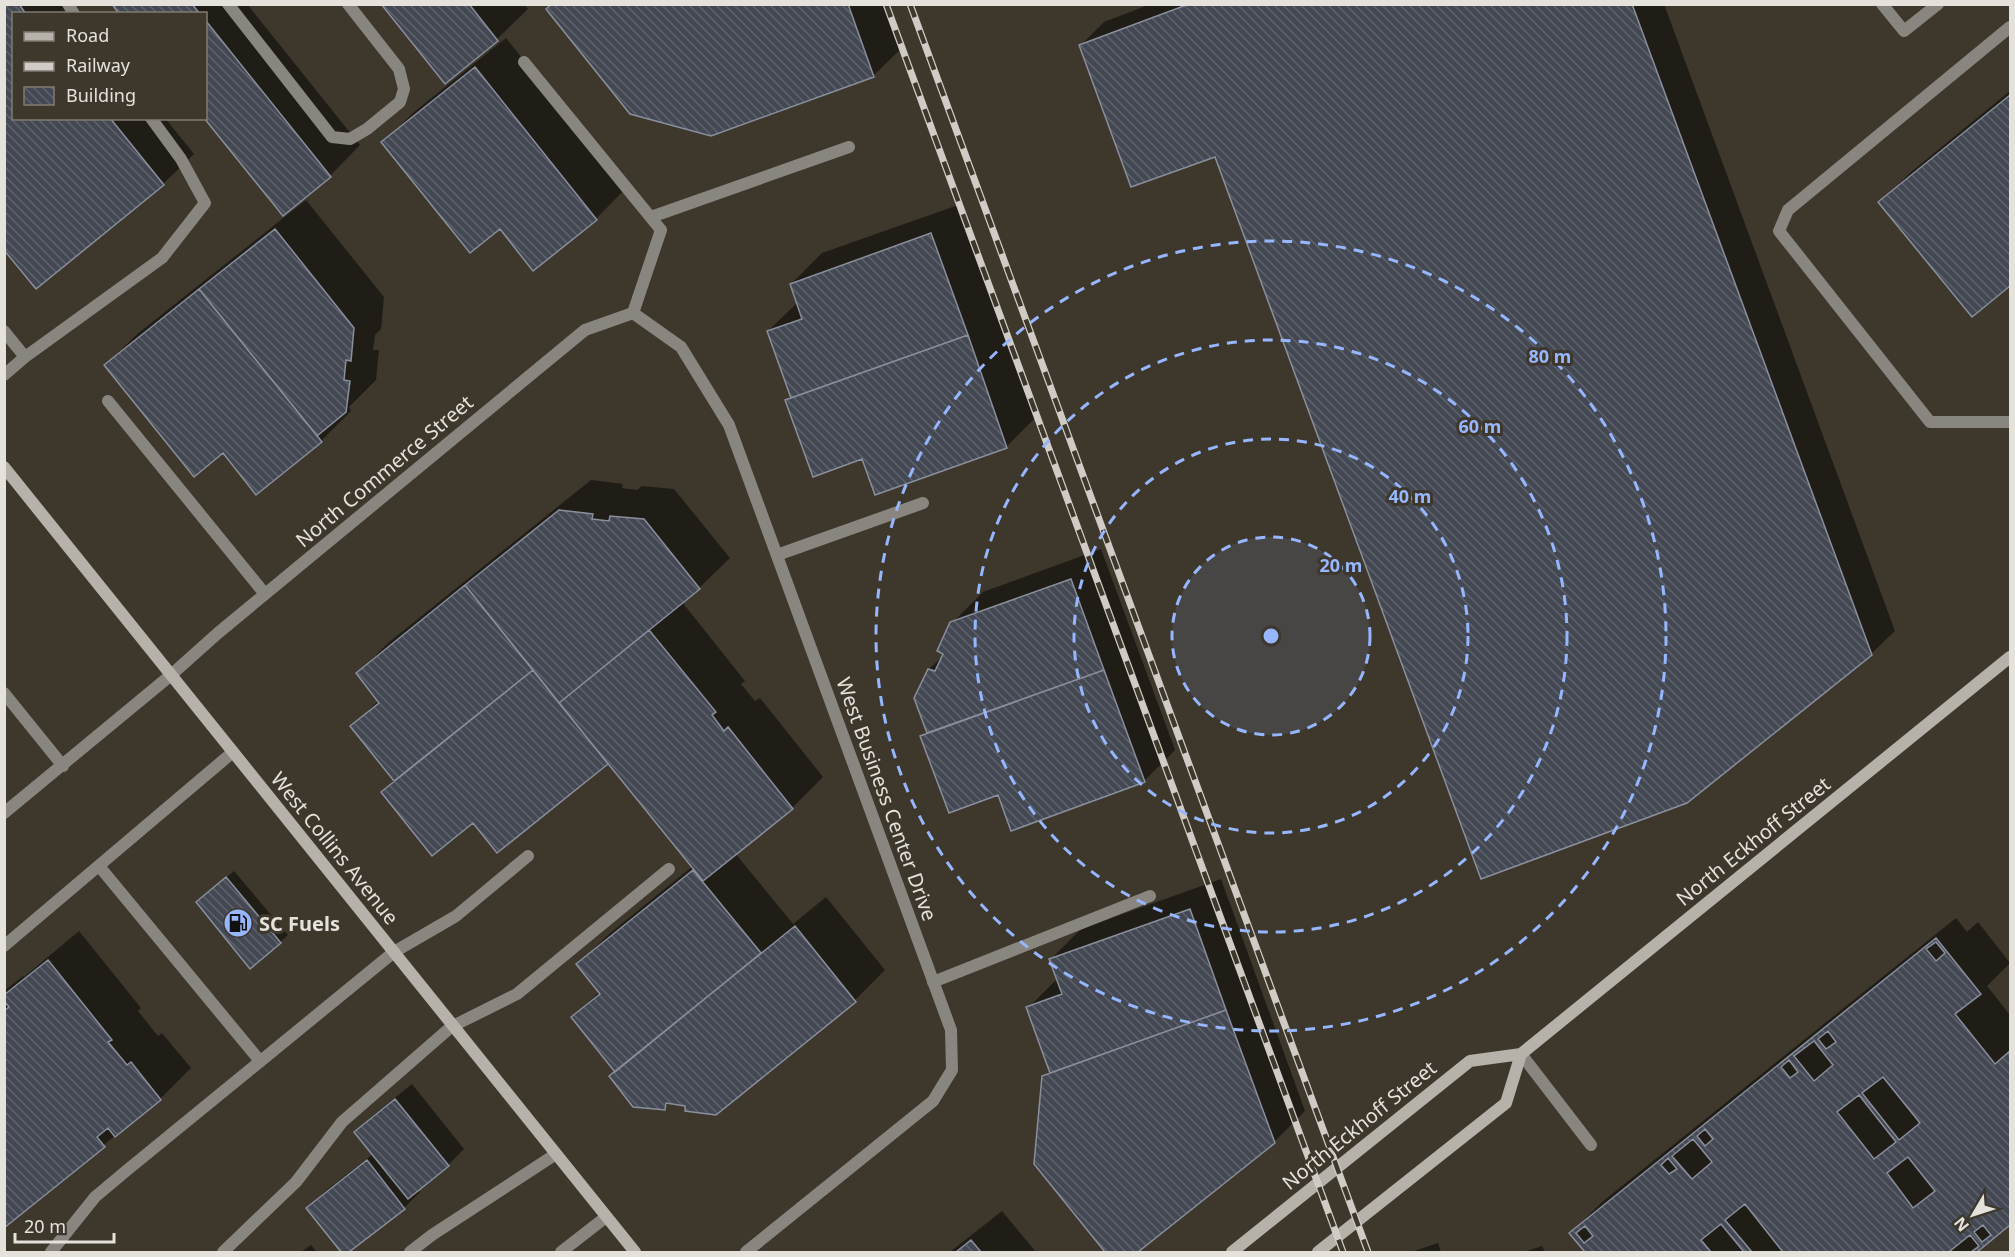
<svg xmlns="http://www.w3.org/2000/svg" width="2015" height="1257" font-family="'Noto Sans',sans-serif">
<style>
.shadow{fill:#0007}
.building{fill:url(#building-back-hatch);stroke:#898f9c;stroke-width:1.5;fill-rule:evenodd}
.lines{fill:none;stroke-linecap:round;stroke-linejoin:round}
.lane{stroke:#898680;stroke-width:12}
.street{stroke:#898680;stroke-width:12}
.secondary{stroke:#b6b2a9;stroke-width:12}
.rail-casing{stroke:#d0ccc5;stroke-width:7}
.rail{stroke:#3d372c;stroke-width:4.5;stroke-dasharray:14;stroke-linecap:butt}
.ring{fill:none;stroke:#96b6fd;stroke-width:3;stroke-dasharray:10 8}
.labels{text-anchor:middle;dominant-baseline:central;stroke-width:6;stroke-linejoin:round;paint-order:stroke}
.street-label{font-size:20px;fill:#e5e1db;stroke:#3d372c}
.poi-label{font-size:20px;font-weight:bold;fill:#e5e1db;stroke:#3d372c;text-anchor:start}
.centre{fill:#96b6fd;stroke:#3d372c;stroke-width:3}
.ring-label{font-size:18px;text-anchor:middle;font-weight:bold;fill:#96b6fd;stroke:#3d372c;stroke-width:6;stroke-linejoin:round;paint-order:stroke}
</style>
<defs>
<pattern id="building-back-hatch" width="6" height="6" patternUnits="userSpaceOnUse" patternTransform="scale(1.5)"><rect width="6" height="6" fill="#434853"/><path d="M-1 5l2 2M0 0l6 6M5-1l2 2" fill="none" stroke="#5e626b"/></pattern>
</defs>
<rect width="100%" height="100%" fill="#3d372c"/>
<path class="shadow" d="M4,4H74L81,14H14V118H165L194,154L163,184L4,248Z
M114,4H247L360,145L330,176L283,214L206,118V14H121Z
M383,4H524L528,9L497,39L445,82Z
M553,4H889L904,46L873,76Z
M1151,4H1664L1895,631L1871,654L1216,155L1081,45L1104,22Z
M506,38L626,188L596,219L533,269L500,227L383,142L414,112Z
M2010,91V284L1972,315L1880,202L1911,172Z
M306,200L384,297L381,329L375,335L373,350H379L376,380L349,407L351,411L321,441L223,451L106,365L136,335Z
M961,204L1037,416L1006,447L863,457L787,400L792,396L768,331L798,302L791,284L822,253Z
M591,480L623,484L622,488L637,490L642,486L674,489L730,558L699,588L682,602L745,681L741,684L755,701L760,698L823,777L792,808L735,853L793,924L826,897L885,970L855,1000L715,1113L687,1104L670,1102L664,1108L616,1071L573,1017L600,991L578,964L609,934L693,866L608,762L497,851L473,821L383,792L395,780L352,726L379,700L358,673L388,643Z
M1101,549L1175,750L1144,781L999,793L922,736L928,731L929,669L944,655L952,623L983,592Z
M234,871L288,935L280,942L205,895Z
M1221,879L1305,1111L1274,1142L1136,1252H1107L1035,1164L1044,1077L1051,1070L1028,1008L1058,978L1051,959L1081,929Z
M1956,918L1967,932L1978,922L2010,963L1987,986L2010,1015V1224L1974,1252H1587L1571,1233L1602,1202Z
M79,931L141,1008L138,1011L158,1036L162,1033L191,1068L160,1099L4,1226V991L23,976L24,977Z
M412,1084L464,1149L448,1165L418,1190L420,1192L404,1208L347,1252H343L308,1208L324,1192L373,1154L356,1132L371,1117Z
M1002,1211L1036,1252H950Z
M1438,1243L1441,1252H1411Z
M311,1245L317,1252H301Z
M1542,1246L1545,1252H1523Z"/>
<path class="building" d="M4,4H19L26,14H14V118H110L164,185L36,289L4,250Z
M112,4H192L200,14H119Z
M381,4H469L498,41L445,84Z
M552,4H848L874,77L711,136L630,114L546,9Z
M1189,4H1632L1872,655L1687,803L1481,879L1215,157L1131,187L1079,45Z
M206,21L331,177L283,216L204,118H206Z
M475,67L597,220L533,271L500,229L470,253L381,142Z
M2010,95V286L1972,317L1878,202Z
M275,229L354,328L351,361L346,360L344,380L350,381L346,412L317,436L199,289Z
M931,233L968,335L791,398L767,331L802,319L790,284Z
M199,289L322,442L256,495L223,453L194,477L104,365Z
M968,335L1007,448L875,495L862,459L813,477L785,400Z
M559,510L593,514L592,519L609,521L610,516L644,519L700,589L559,703L465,585Z
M1071,579L1104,670L927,733L914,698L928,669L935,671L943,654L937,651L950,622Z
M465,585L533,670L394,781L350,726L379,703L356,673Z
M649,630L716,712L712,715L724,731L728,727L793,809L703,881L559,703Z
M533,670L608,764L497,853L473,823L432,856L381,792Z
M1104,670L1145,782L1011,831L998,795L949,813L920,736Z
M693,870L761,953L615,1072L571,1017L600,994L576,964Z
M226,877L281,943L250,969L196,902Z
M1190,909L1226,1010L1050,1073L1026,1007L1062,994L1049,959Z
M795,926L856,1002L716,1115L685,1111V1106L666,1103L665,1110L633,1107L609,1076Z
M1936,938L1981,994L1955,1014L1995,1064L2010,1051V1225L1977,1252H1971L1979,1246L1970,1235L1950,1251L1951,1252H1783L1745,1204L1725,1220L1752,1252H1744L1721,1224L1701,1240L1711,1252H1585L1569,1233ZM1936,942L1945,953L1936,961L1926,949ZM1828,1031L1836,1042L1826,1049L1818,1039ZM1814,1041L1833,1065L1814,1081L1794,1056ZM1789,1060L1798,1072L1790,1078L1781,1067ZM1883,1077L1920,1123L1899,1140L1862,1093ZM1859,1095L1896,1142L1874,1159L1837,1112ZM1705,1129L1713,1139L1705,1146L1697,1136ZM1693,1139L1712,1162L1692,1179L1672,1156ZM1908,1157L1935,1191L1913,1208L1887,1173ZM1668,1158L1677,1169L1669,1174L1661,1165ZM1983,1225L1991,1235L1982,1242L1974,1232ZM1585,1226L1593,1236L1584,1243L1576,1233Z
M48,960L112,1040L108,1042L127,1065L131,1062L161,1100L115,1137L108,1128L97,1137L105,1147L4,1228V1011L9,1007L4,1001V995Z
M1226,1010L1275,1143L1138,1252H1105L1034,1164L1042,1076Z
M395,1099L449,1166L408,1199L354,1132Z
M367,1160L405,1209L349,1252H341L306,1208Z
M971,1240L981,1252H956Z"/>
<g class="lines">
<path class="lane" d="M68,4L74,14
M228,4L332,137L350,139L367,129L400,102L404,89L399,69L348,4
M1882,4L1904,31L1938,4
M2010,27L1788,210L1779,231L1930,422H2010
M524,62L661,230L633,313
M651,217L849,147
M4,331L25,357
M4,375L25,357L162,258L205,203L181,159L151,118
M108,401L265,594
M777,555L923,503
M4,693L63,766
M4,813L171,675
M99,866L260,1061
M4,946L233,752
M933,982L1150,896
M1521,1054L1591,1145
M51,1252L95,1197L126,1171L394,952L456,916L528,856
M223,1252L296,1182L342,1122L451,1027L517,994L669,869
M410,1252L432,1235L556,1154
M561,1252L606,1217"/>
<path class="street" d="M171,675L218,633L585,330L633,313L681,347L729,425L951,1030L952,1070L933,1101L746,1252"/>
<path class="secondary" d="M4,467L635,1252
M1232,1252L1470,1061L1521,1054L2010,657
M1318,1252L1506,1103L1521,1054"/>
<g class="rail-casing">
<path id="rail" d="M886,4L1343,1252
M910,4L1368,1252"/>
</g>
<use href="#rail" class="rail"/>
</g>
<circle cx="1271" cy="636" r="99" fill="#96b6fd" fill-opacity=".12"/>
<g class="ring">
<circle cx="1271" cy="636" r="99"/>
<circle cx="1271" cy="636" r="197"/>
<circle cx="1271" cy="636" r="296"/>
<circle cx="1271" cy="636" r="395"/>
</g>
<defs>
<g id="fuel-disc" transform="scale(1.5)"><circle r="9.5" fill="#96b6fd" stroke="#3d372c"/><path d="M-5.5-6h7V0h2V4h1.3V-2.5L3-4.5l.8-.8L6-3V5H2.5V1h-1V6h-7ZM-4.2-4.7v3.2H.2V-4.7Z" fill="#111"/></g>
</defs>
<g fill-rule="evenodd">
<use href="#fuel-disc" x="238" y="923"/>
</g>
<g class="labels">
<g class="street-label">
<text transform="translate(384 471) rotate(-40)">North Commerce Street</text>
<text transform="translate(887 799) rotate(70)">West Business Center Drive</text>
<text transform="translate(1753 841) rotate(-39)">North Eckhoff Street</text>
<text transform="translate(335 848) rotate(51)">West Collins Avenue</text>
<text transform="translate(1359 1125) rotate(-39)">North Eckhoff Street</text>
</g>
<g class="poi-label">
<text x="259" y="923">SC Fuels</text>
</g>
</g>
<circle cx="1271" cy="636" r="9" class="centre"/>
<g class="ring-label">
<text x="1550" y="363">80 m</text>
<text x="1480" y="433">60 m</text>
<text x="1410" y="503">40 m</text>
<text x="1341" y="572">20 m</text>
</g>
<rect width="2015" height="1257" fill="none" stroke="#e5e1db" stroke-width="12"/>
<rect x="12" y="12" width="195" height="108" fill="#3d372c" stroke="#807b72" stroke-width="1.5"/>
<rect x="24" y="32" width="30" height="9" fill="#b6b2a9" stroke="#807b72" stroke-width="1.5"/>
<text x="66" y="42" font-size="18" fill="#e5e1db">Road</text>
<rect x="24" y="62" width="30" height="9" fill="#d0ccc5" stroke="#807b72" stroke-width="1.5"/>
<text x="66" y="72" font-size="18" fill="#e5e1db">Railway</text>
<rect x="24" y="87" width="30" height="18" fill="url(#building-back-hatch)" stroke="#807b72" stroke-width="1.5"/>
<text x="66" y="102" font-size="18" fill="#e5e1db">Building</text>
<g transform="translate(1973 1215) rotate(231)" stroke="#3d372c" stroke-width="4.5" paint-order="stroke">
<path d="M0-4.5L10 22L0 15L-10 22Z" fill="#e5e1db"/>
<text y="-9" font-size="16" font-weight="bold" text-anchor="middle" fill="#e5e1db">N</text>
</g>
<path d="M15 1233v9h99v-9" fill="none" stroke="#e5e1db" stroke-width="3"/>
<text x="24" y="1233" font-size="18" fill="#e5e1db" stroke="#3d372c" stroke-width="4.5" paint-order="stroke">20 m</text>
</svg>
